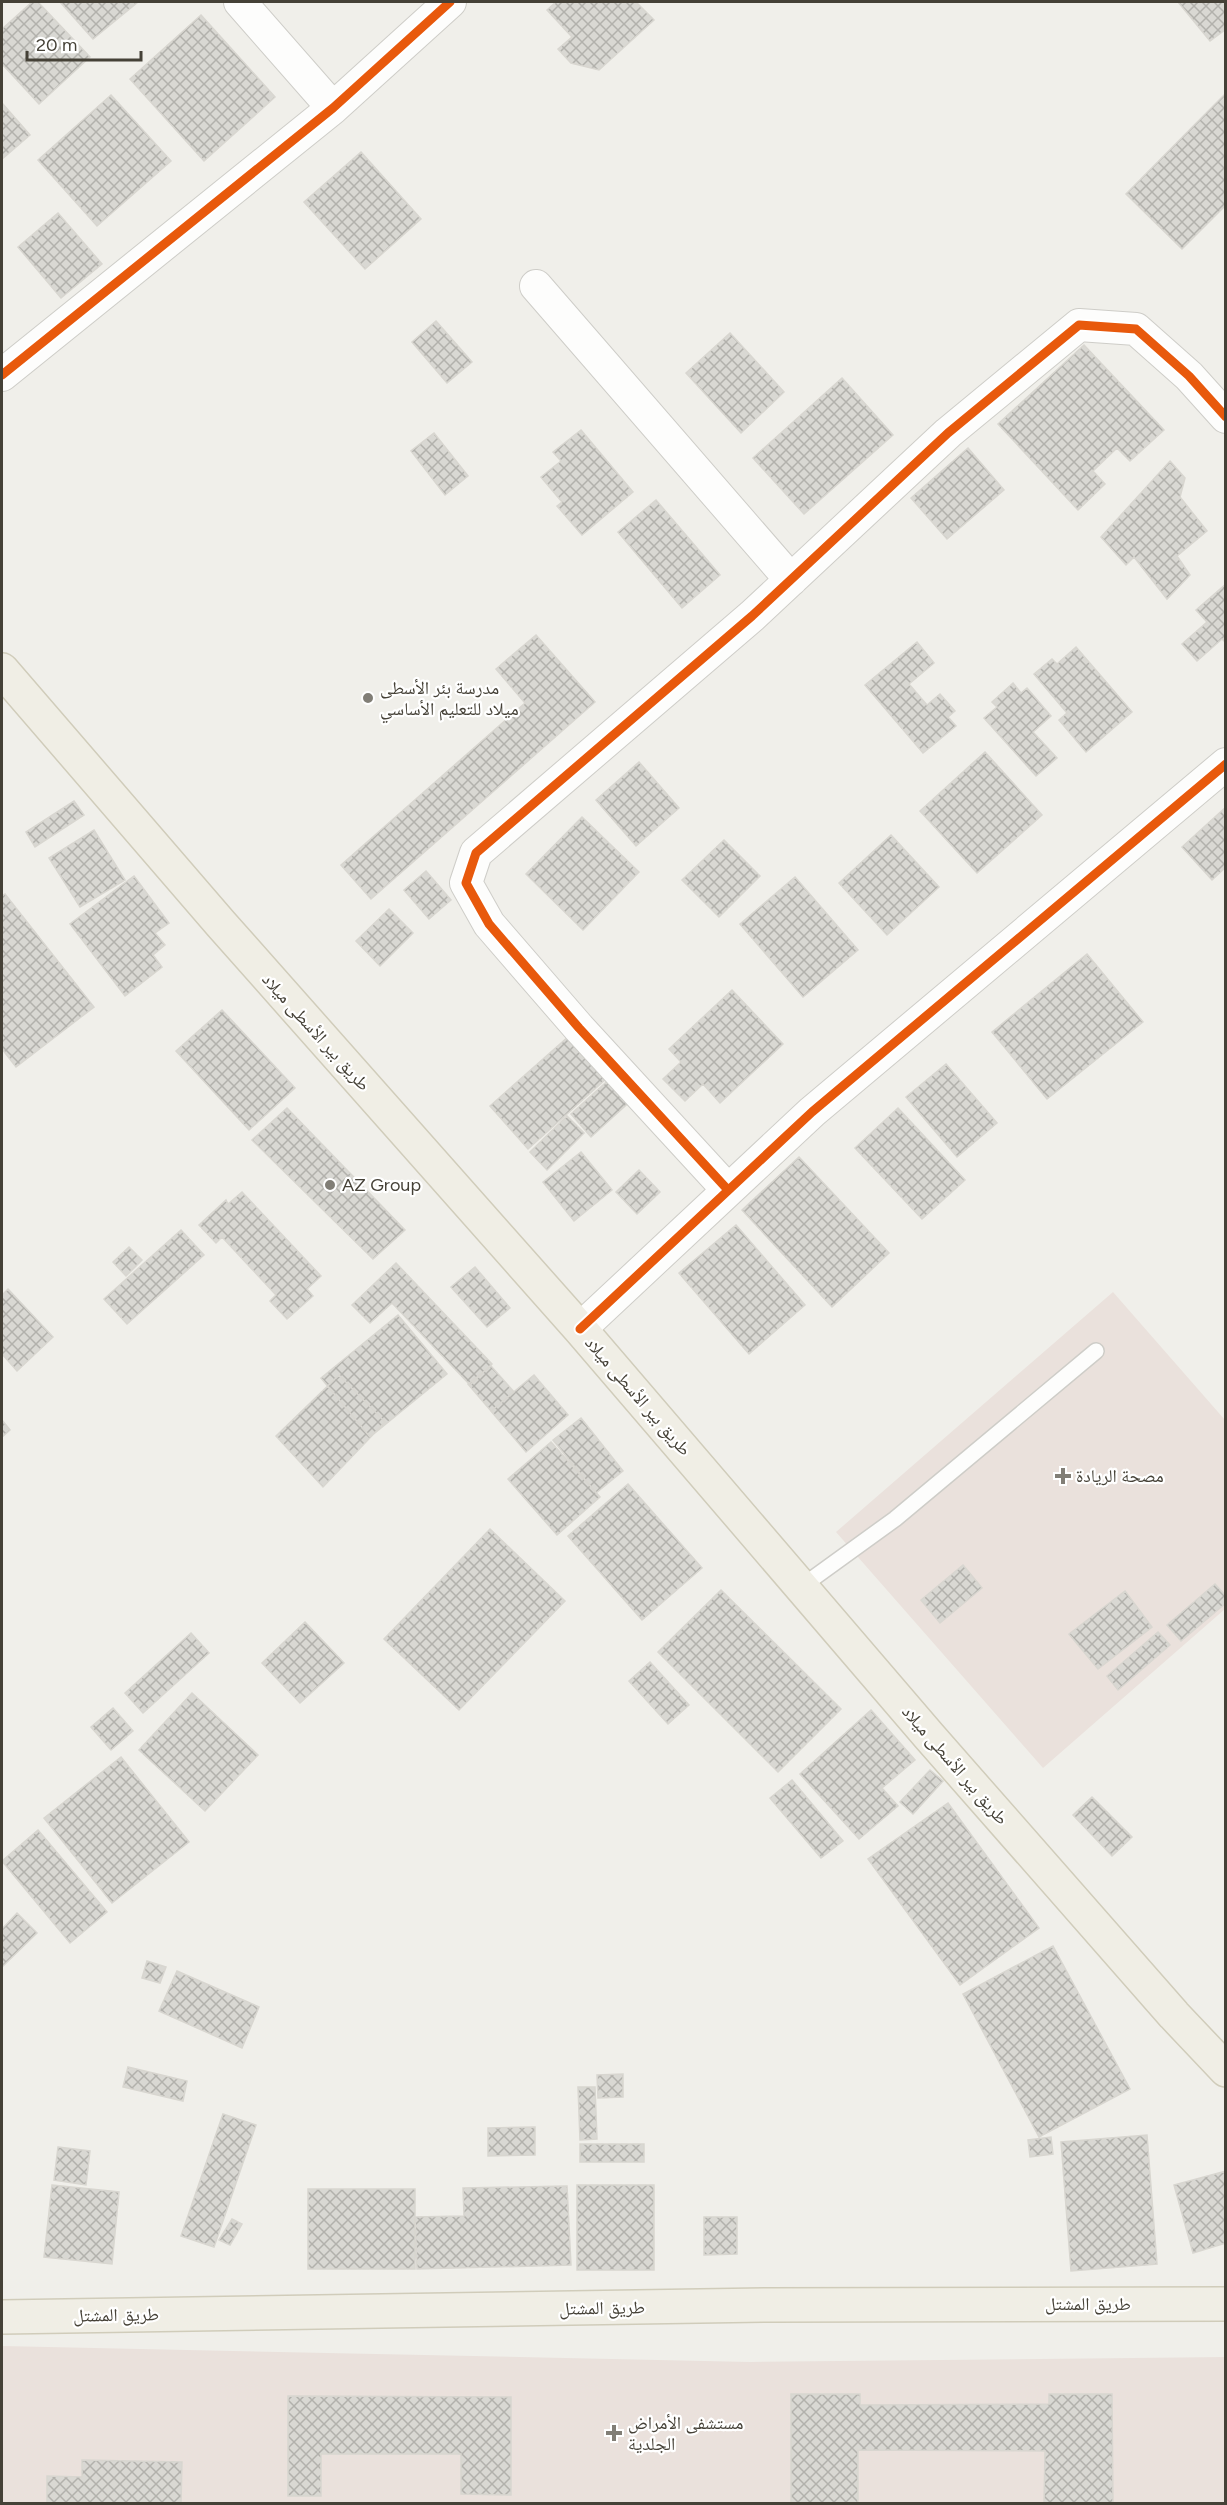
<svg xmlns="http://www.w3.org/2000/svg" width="1227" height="2505" font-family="Figtree,'Noto Naskh Arabic',sans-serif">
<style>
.medical{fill:#eae1dc}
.building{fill:url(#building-cross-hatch);stroke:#d8d6d0;stroke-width:1.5}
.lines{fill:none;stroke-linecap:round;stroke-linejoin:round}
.service-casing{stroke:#cecdc8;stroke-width:18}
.minor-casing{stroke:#cecdc8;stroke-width:34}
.primary-casing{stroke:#d0ccba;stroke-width:36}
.service{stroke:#fdfdfc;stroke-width:15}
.minor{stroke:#fdfdfc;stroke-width:32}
.primary{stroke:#f0eee5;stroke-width:33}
.cycleway-casing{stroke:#fff;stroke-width:13}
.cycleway{stroke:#e8590c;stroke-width:9}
.poi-dot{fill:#817e76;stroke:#fff;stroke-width:2}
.labels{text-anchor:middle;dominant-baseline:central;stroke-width:4.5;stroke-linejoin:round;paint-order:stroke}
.poi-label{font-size:18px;fill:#454137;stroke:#fff;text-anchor:start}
.street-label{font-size:18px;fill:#454137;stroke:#fff}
</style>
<defs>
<pattern id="building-cross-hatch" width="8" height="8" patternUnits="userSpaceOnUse" patternTransform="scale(1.5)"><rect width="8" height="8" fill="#d9d8d3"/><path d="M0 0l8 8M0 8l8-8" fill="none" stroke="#b2b1ac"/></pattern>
</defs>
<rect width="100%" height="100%" fill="#f0efea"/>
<path class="medical" d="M1113,1292L1225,1420V1609L1043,1768L836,1532Z
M2,2346L750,2362L1225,2357V2503L2,2504Z"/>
<path class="building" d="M32,2H38L90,57L39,104L2,64V29Z
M60,2H138L93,39Z
M556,2H636L654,20L599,70L571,63L558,49L572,37L547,10Z
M1178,2H1226V29L1210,41Z
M201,15L275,97L204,161L130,79Z
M1226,93V205L1182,249L1126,194Z
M111,95L171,161L97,226L38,160Z
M2,103L30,135L2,159Z
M361,152L421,219L365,269L304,202Z
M58,213L102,264L61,298L18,247Z
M436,321L472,362L447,383L412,342Z
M730,333L784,392L741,433L686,373Z
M1084,345L1164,430L1130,461L1117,448L1093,471L1105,484L1078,510L998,424Z
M842,378L893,435L804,514L753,458Z
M581,430L633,492L582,535L557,506L562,502L541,477L561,461L553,452Z
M434,433L468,476L445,495L411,451Z
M968,448L1004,490L947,539L911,498Z
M1170,461L1185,478L1180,497L1207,531L1177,556L1190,575L1167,599L1134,557L1126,565L1101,537Z
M656,500L720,575L682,608L618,532Z
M1226,584V643L1222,639L1197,661L1182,644L1207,622L1196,610Z
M536,635L595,702L371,899L341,865L525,703L496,669Z
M917,642L934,663L909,684L927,705L940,694L955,711L948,717L956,726L923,753L865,685Z
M1076,647L1132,712L1086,752L1059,720L1067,713L1034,674L1052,659L1057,664Z
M1013,683L1021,693L1027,688L1051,716L1033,732L1057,758L1036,776L984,718L997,707L992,702Z
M985,752L1042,815L977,873L920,811Z
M639,762L679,808L636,846L596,800Z
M74,801L84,815L35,847L26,832Z
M1226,807V867L1212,880L1182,847Z
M582,817L639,872L583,930L526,874Z
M94,830L125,880L80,907L49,858Z
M891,835L939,887L887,935L839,883Z
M724,840L760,876L719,917L682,880Z
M426,871L451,900L429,919L404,890Z
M134,876L169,923L155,933L165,945L153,955L162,967L125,996L70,924Z
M795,877L858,950L803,997L740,924Z
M5,894L94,1007L16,1067L2,1049V896Z
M389,909L413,933L380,966L356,941Z
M1087,954L1143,1022L1047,1099L992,1032Z
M732,990L783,1044L720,1103L703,1084L685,1101L663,1079L681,1062L669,1049Z
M222,1010L295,1088L249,1130L176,1051Z
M569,1036L607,1078L528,1149L490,1106Z
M946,1064L997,1123L957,1157L906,1097Z
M614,1075L634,1098L591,1137L571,1114Z
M287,1108L405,1230L373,1259L252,1140Z
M898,1108L965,1180L922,1219L855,1148Z
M567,1116L584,1133L547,1170L530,1152Z
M581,1152L612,1190L574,1221L543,1182Z
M799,1157L889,1253L832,1307L742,1210Z
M639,1170L660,1192L637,1214L616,1192Z
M242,1192L321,1276L307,1289L313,1296L287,1319L270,1301L276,1295L222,1237L216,1243L199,1225L226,1200L228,1204Z
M736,1225L805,1305L749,1354L679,1273Z
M181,1230L204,1255L127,1324L104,1299Z
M129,1247L142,1260L126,1276L113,1262Z
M396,1263L492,1364L470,1385L392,1303L370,1323L352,1305Z
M475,1267L510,1308L487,1327L451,1287Z
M8,1289L53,1337L17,1371L2,1354V1295Z
M398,1315L447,1374L370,1437L321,1378Z
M491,1366L514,1392L491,1411L468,1384Z
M339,1375L385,1422L323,1487L276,1436Z
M534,1375L568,1415L526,1452L491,1411Z
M581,1418L623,1471L596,1493L553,1440Z
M2,1420L10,1430L2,1437Z
M551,1442L600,1497L557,1535L508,1479Z
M628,1484L702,1568L642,1620L568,1536Z
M490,1529L565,1601L459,1710L384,1639Z
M963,1565L982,1588L940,1623L921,1600Z
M1215,1584L1226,1596V1603L1181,1641L1167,1625Z
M721,1590L841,1709L778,1772L658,1652Z
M1125,1591L1152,1627L1098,1669L1069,1634Z
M305,1622L344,1663L300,1703L262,1663Z
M1158,1632L1170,1645L1118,1690L1107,1676Z
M191,1633L209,1653L143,1713L125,1693Z
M650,1662L689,1705L668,1724L629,1681Z
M192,1693L258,1755L205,1811L139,1750Z
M113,1708L133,1731L111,1750L91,1727Z
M871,1710L915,1760L882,1788L898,1806L859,1839L800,1774Z
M121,1757L189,1842L112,1903L44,1818Z
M930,1770L943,1781L913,1814L900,1802Z
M792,1780L843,1841L821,1858L770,1798Z
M1092,1797L1132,1837L1112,1856L1073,1815Z
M948,1803L1039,1928L960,1985L868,1859Z
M38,1830L107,1912L70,1943L2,1861Z
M17,1913L37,1933L2,1967V1929Z
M1053,1946L1130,2089L1039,2137L963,1994Z
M147,1961L166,1967L160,1983L142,1978Z
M177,1971L259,2007L242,2048L159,2011Z
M128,2067L187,2081L183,2101L123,2087Z
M623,2074V2097L598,2098L597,2075Z
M578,2087H595L597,2139L580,2140Z
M223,2114L256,2125L214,2247L181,2236Z
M535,2127V2155L488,2156V2128Z
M1147,2135L1157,2264L1071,2271L1061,2142Z
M1051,2137L1053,2154L1030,2157L1028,2140Z
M580,2144H644V2162H580Z
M58,2147L90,2151L86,2185L54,2180Z
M1226,2171V2243L1193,2253L1174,2185Z
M52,2185L119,2192L112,2264L44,2257Z
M577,2185H654V2270H577Z
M567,2186L571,2265L417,2269L415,2217L464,2216L463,2188Z
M308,2189H415V2269H308Z
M704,2217H737V2254L704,2255Z
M232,2219L242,2224L230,2245L219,2240Z
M791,2394H860V2405L1049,2404V2394H1112L1113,2504H1044L1045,2451L858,2450V2504H791Z
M288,2396L511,2397V2495L461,2494V2454H321V2496H288Z
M82,2460L182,2462L181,2504H47V2476L82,2477Z"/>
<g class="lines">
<g class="service-casing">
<path id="service" d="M801,1587L895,1519L1096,1351"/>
</g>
<g class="minor-casing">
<path id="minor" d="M240,2L333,108
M536,286L791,580
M2,375L333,108L450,2
M728,1190L579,1028L489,924L466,883L476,853L752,616L948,433L1079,325L1136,329L1189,376L1226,417
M580,1329L812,1112L1226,764"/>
</g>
<g class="primary-casing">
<path id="primary" d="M2,670L221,924L580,1329L929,1736L1174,2015L1226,2070
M2,2317L768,2305L1226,2304"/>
</g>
<use href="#service" class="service"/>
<use href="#minor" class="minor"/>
<use href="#primary" class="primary"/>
<g class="cycleway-casing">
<path id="cycleway" d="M2,375L333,108L450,2
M728,1190L579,1028L489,924L466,883L476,853L752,616L948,433L1079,325L1136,329L1189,376L1226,417
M580,1329L812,1112L1226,764"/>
</g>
<use href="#cycleway" class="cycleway"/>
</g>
<g class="poi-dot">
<circle cx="368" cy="698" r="6"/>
<circle cx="330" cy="1185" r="6"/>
<path d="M1060 1467h6v6h6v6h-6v6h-6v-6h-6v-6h6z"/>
<path d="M611 2424h6v6h6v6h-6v6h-6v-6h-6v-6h6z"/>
</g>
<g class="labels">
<g class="poi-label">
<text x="380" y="688">مدرسة بئر الأسطى<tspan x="380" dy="21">ميلاد للتعليم الأساسي</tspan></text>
<text x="342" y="1185">AZ Group</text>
<text x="1076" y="1476">مصحة الريادة</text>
<text x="628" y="2423">مستشفى الأمراض<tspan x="628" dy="21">الجلدية</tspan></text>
</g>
<g class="street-label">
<text transform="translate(316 1032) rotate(48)">طريق بير الأسطى ميلاد</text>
<text transform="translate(638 1396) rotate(49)">طريق بير الأسطى ميلاد</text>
<text transform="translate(955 1765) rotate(49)">طريق بير الأسطى ميلاد</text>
<text x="1088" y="2304">طريق المشتل</text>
<text transform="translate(602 2308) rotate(-1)">طريق المشتل</text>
<text transform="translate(116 2315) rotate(-1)">طريق المشتل</text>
</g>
</g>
<rect width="1227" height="2505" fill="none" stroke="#454137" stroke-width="6"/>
<path d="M27 51v9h114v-9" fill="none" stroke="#454137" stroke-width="3"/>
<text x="36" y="51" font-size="18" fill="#454137" stroke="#ffffff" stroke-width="4.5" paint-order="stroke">20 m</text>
</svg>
